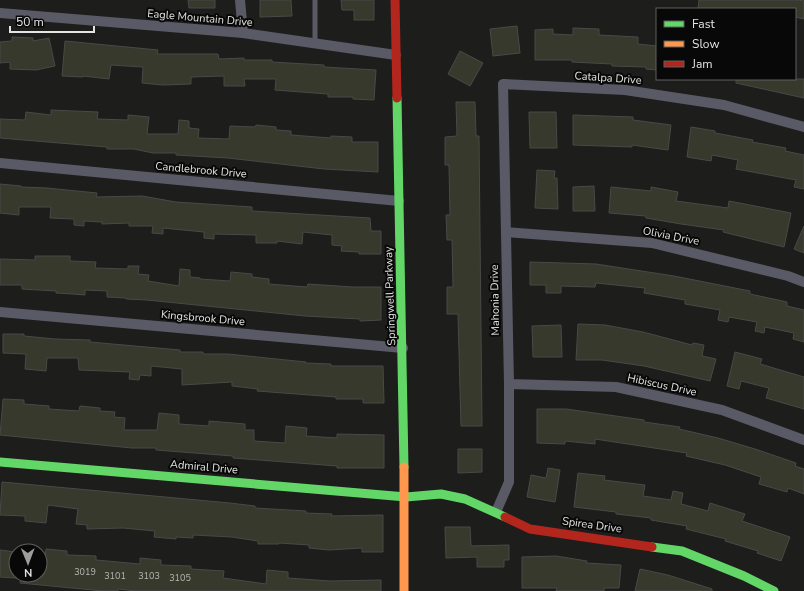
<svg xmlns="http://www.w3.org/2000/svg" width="804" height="591" font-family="'Nunito Sans',sans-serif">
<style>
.building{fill:#36392c;stroke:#494948}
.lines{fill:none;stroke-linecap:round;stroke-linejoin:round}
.lane{stroke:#5a5966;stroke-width:5}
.street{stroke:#5a5966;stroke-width:10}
.fast{stroke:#63d668;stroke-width:9}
.slow{stroke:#ff974d;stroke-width:9}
.jam{stroke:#b3261e;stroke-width:9}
.labels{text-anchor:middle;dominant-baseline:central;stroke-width:4;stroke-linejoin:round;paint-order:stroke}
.number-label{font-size:9px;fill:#b8b9b4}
.street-label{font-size:11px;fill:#e4e4e2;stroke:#070807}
</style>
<rect width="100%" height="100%" fill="#1d1d1c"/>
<path class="building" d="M188,0H215V8H189Z
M260,0H291L292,16L260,17Z
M341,0H374V20H354V10H342Z
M699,0H799L804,1V19L795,17V9H698Z
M517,26L520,53L493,56L490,29Z
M573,28L599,29V35L638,37V44L657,46V70L646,69V67L612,66V64L572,62V60H535V30L553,29V34L573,35Z
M12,37L33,38V41L49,38L55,66L36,70L10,69V62L0,63V42L12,41Z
M65,41L158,50L157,54H218L219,59L244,58V60H272V62L324,65V67L376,70L374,100L353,99V97H328V94L275,90L276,79H244L245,86H224V76L191,77V84L163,85L142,83L143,67L111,65L109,79L83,76V77L62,76Z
M460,51L483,63L470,86L448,74Z
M736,79H804V98L736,83Z
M456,102H475L476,136H479L482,426H461L458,314H447V287H453L452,240H447L446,215H450L449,165H445V137L457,136Z
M51,110L98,112L97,119L128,120V115L149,117L147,134H178L179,120L189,121V128L199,129L198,138L229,139L230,126L255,127L256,125L276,127V130L291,131V135L331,138V136L352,137V142H378V172L324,169L228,158L176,155V153H153L134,149H107V147L0,138V119L25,120L26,112L51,115Z
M529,112H556L557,148H530Z
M573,115L633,117V120L671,125L668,150L632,145V147L573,145Z
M691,127L715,131V133L753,140L752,142L786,148L785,151L804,155V189L794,187L796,180L736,169L738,160L712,155L711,161L687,157Z
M537,170L555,171L554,178H557L558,209L535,208Z
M0,184L21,186V187L47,188L97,193L96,197L142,196L176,202L252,207V211L370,218L371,231H381V254H359V252L341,251L342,246L332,245V235L303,232L302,244L277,241V243H256V235L214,234V239L204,238V232L163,228V234L152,233L153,226H129V223L102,224V222L84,221V226L74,225V219L50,218L51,207H19V215L0,213Z
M594,186L595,211H573V187Z
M611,187L651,191V187L678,192L676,201L728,208L729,201L791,213L784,247L723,232L724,230L681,224L646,218V216L609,213Z
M804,226V253L794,249Z
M35,256H70V261L96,262L95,268L128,269V266H139L138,274L149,275L148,281L179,286L180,269L190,270V277L200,278V279L230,281L231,272L252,274V277L269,279V284L307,287L308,284L353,287H381V320L360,321V319L305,316L147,300L126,299V298L107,297V291L85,290V295L73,294L56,293V291L22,289V285H0V259L35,260Z
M530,262L596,264L674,276L750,291V294L787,302V306L804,310V342L793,339L794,333L765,327L764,333L755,331L757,322L729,317L728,322L718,320L720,310L685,304V300L644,293L645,288L596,283L595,287L561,286V293H546V285H530Z
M578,324L605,325L643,332L692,345L693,343L704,345L702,356L716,359L710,381L644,366L602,360H576Z
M561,325L562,357H533L532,326Z
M3,334H24V336L55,339L90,340V342L180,350V352H203V354H228L306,362L305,363L331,364V366H383L384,403H363V399H336V397L257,391L258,389L232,386V382L182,385V369L151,366V376L140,375L139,380L129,379L130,372L79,370L78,358H47L46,371L25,369L26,354L3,353Z
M735,352L762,359L760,364L804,377V409L766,398L769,388L741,381L739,389L727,386Z
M3,399L24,400V404L49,406V409L79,411L80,406L100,408V411L115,412L114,417L125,418L124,430H157L159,413L179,415V424L209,426V421L245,424V430H254V441L285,443L286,426L307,428L306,436L337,438V434L384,435V468H337V466L233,458V456L156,450V448H132L0,435Z
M537,409H566L644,420V422L680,427L679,429L718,438L755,449L796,463L795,466L804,469V494L788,488L787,492L759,484L761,477L725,465L686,456L687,453L595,439V444L565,441V444L537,443Z
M458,449H482V472L458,473Z
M548,468L560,470L555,502L527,497L531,475L546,478Z
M578,473L605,476L604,480L645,485L643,496L671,500L673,491L683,493L681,504L708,511L710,503L745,514L742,521L790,537L781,561L757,553L758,551L725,541L726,539L686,529L687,526L651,520V518L616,514V512L574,507Z
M2,482L230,503L255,506V508L306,511V513L332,514L331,516L383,515V552H362V548L329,550L309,548V545L279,543V544H258V541L232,537L193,535V538L176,537V539L154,537L155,531L123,528L87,529V525L76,524L78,509L48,505L46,523L25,521V516L0,515Z
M445,527H470L471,546L509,545V560H504V567H477V557L446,558Z
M46,549L67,551V555L96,556V560L140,564V558L161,560V565L191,566V569L224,571L223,578L266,584L267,570L288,572V578L330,581L381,580V591H136L118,589V591H103L20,583L21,575H43Z
M0,550L16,552V578L0,577Z
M556,556L587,561L586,563L621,565L619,588H604V591H556L557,588H522V557Z
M640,569L668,575L712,589V591H635Z"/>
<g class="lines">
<path class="lane" d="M315,0V43"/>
<path class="street" d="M240,0L243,33
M0,13L243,33L396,55
M0,163L399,201
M506,232L652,243L788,276L804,282
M0,312L403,348
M509,384L616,387L722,410L804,440
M496,512L509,482V384L503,84L625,90L724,105L804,127"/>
<path class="fast" d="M397,98L404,467
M0,462L406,497L441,494L465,499L505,517
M652,547L682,551L744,576L774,591"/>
<path class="slow" d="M404,591V467"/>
<path class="jam" d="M395,0L397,98
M505,517L530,529L652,547"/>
</g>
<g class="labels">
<g class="number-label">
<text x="85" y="572">3019</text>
<text x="115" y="576">3101</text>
<text x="149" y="576">3103</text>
<text x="180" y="578">3105</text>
</g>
<g class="street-label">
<text transform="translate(200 18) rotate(5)">Eagle Mountain Drive</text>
<text transform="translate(608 78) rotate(4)">Catalpa Drive</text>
<text transform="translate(201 170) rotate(5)">Candlebrook Drive</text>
<text transform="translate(671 236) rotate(11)">Olivia Drive</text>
<text transform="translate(390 296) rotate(-92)">Springwell Parkway</text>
<text transform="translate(495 300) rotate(-91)">Mahonia Drive</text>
<text transform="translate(203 318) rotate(5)">Kingsbrook Drive</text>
<text transform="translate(662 385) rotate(12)">Hibiscus Drive</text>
<text transform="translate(204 467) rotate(5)">Admiral Drive</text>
<text transform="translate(592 525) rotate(8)">Spirea Drive</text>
</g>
</g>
<rect x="656" y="8" width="140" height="72" fill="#070807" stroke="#5f605f"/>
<rect x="664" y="21" width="20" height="6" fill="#63d668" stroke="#5f605f"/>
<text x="692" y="28" font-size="12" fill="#e4e4e2">Fast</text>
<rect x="664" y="41" width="20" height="6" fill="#ff974d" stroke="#5f605f"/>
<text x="692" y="48" font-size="12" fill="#e4e4e2">Slow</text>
<rect x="664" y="61" width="20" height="6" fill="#b3261e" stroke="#5f605f"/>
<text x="692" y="68" font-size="12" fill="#e4e4e2">Jam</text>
<g transform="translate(28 563) rotate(179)"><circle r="19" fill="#070807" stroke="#5f605f"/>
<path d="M0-3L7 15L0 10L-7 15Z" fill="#9e9e9d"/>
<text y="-6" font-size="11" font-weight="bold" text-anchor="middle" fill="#e4e4e2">N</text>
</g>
<path d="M10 26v6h84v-6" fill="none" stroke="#e4e4e2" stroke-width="2"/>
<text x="16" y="26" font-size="12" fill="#e4e4e2" stroke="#070807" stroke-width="3" paint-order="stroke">50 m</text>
</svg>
